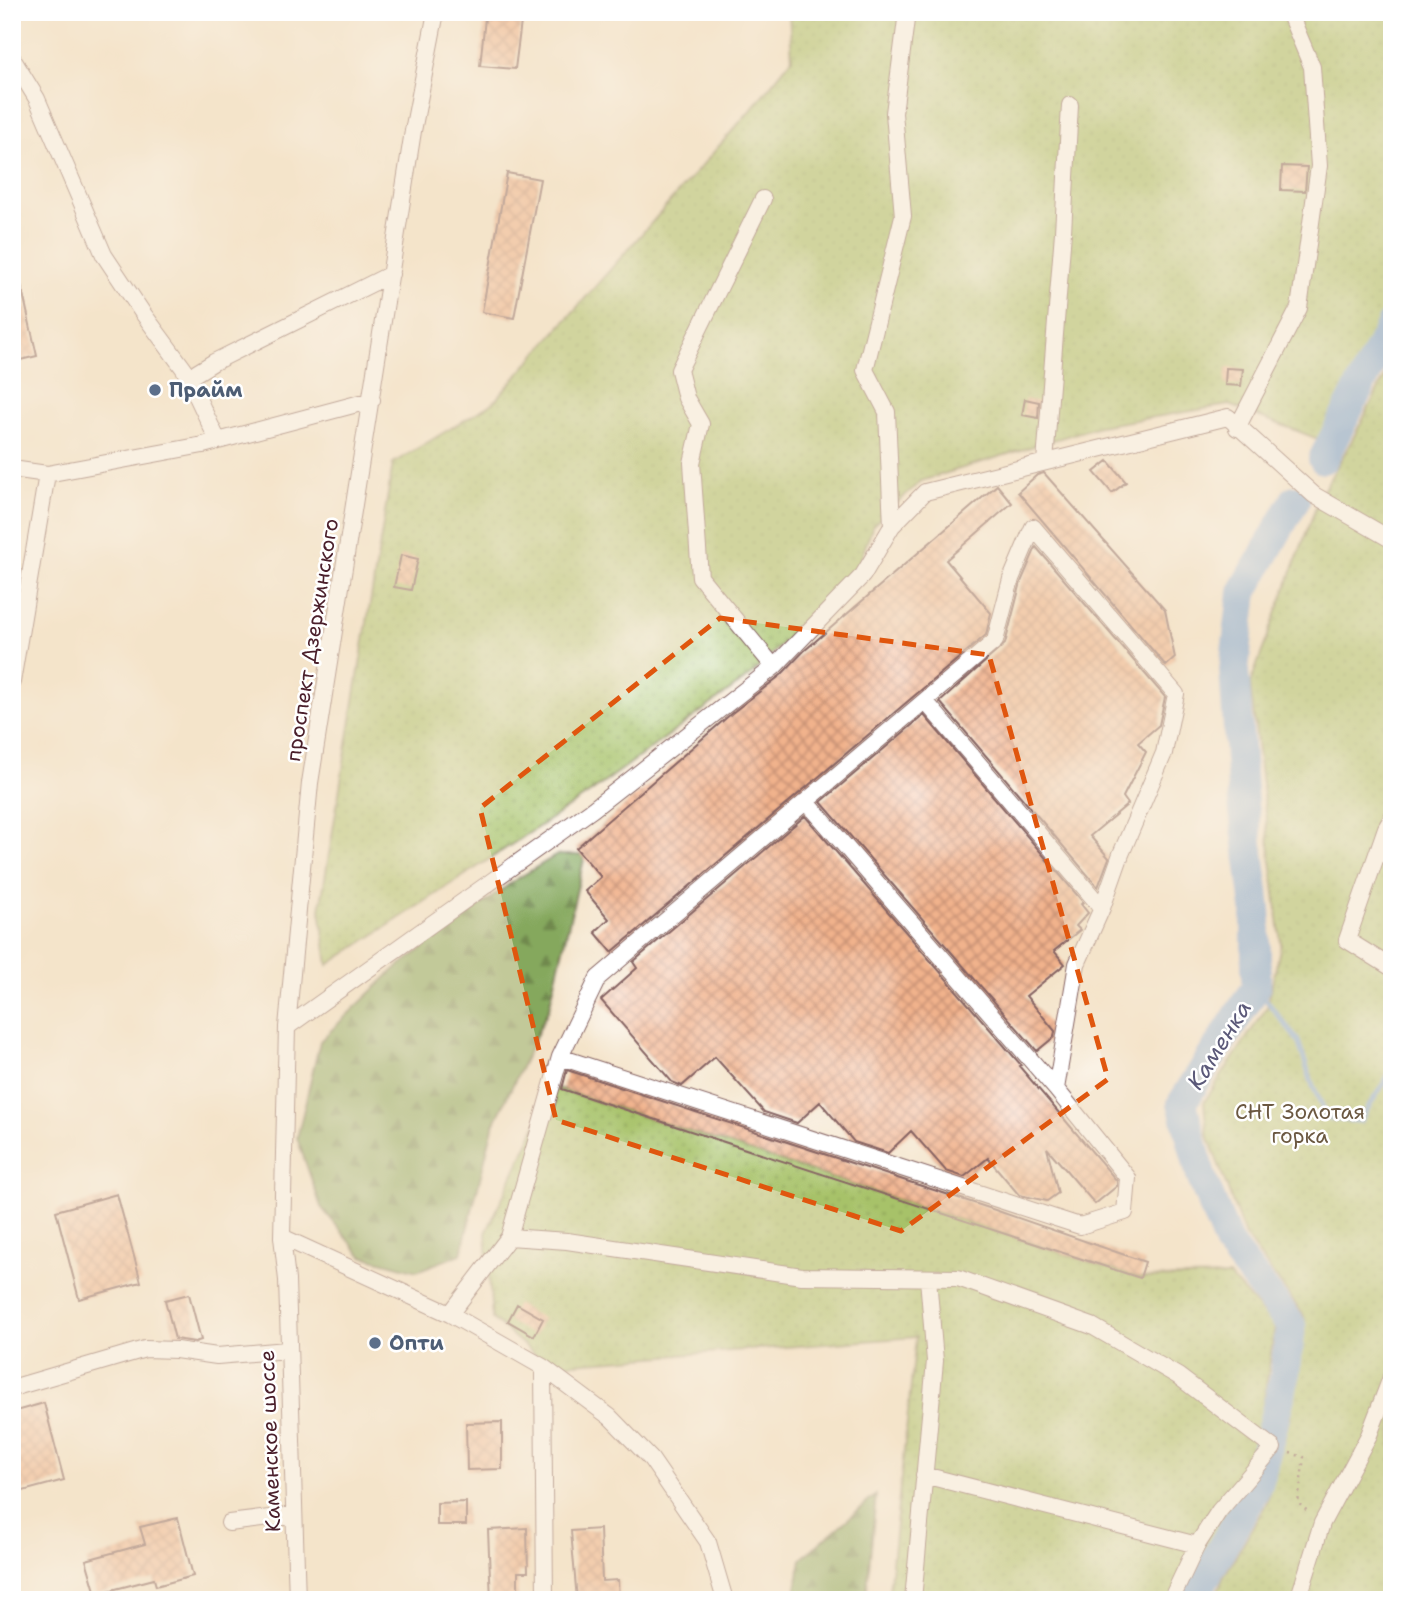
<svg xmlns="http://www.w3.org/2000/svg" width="1404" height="1612" font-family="'Shantell Sans',sans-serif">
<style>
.forest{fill:url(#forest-firs);stroke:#686444;stroke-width:2}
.garden{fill:url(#garden-dots);stroke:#78704a;stroke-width:2}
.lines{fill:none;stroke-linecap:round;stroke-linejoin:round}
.stream{stroke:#70a0d9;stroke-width:5}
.river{stroke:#70a0d9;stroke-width:30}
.building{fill:url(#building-cross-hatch)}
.minor-casing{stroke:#866463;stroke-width:18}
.path{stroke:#866463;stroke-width:2.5;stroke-dasharray:2 5;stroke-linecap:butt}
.minor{stroke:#fff;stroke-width:16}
.marked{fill:none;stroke:#e0560e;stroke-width:5;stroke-dasharray:14 9;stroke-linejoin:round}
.service-dot{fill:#5c6f8a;stroke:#fff;stroke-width:2.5}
.labels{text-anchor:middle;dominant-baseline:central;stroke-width:5;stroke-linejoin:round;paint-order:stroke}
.service-label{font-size:21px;font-weight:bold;fill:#4e5e75;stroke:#fff;text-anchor:start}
.street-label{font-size:21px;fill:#4a1f2b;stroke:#fff}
.park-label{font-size:21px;fill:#6b5841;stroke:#fff}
.water-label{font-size:23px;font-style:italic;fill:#5b5979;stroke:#fff}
</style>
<defs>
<pattern id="forest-firs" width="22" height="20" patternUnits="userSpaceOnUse" patternTransform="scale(1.75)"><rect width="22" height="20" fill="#85a85d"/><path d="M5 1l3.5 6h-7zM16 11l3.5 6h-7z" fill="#6f884d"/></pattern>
<pattern id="garden-dots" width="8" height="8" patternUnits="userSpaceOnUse" patternTransform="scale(1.75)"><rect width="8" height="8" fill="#a7c269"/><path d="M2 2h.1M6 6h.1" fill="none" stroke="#91a65b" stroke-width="1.8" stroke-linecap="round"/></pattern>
<pattern id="building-cross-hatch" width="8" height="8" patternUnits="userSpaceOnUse" patternTransform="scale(1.75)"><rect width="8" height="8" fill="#f1b28c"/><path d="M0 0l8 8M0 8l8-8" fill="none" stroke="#c59073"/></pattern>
</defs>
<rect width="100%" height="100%" fill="#fff"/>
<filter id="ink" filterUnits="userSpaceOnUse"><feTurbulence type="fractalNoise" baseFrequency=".0143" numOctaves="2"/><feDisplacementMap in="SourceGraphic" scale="14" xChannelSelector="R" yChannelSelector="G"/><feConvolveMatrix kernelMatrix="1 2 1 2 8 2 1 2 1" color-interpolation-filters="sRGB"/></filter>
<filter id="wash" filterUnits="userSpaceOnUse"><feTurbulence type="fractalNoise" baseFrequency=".00686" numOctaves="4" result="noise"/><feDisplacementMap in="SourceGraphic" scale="28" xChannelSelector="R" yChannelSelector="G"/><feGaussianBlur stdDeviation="1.57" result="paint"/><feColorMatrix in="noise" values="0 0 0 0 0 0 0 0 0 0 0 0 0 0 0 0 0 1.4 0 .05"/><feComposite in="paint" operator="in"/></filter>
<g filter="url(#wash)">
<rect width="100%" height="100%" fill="#f4e4ca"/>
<path class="forest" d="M557,855H585L549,1008L493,1127L461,1254L417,1271L362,1256L321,1207L297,1138L320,1041L394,970L515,880Z
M876,1495L866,1600H794L801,1559Z"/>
<path class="garden" d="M789,12H1392V304L1318,439L1229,405L1099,426L921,481L873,525L858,567L751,675L587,795L328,965L320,909L393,463L493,403L748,113L792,59Z
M1392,363V1600H1214L1223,1578L1267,1502L1290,1415L1304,1316L1245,1236L1207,1133L1204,1102L1267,1007L1281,944L1250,684L1320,496L1352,440Z
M554,1087L1139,1278L1229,1276L1275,1326L1258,1441L1238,1499L1175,1600H888L916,1337L548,1365L492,1319L486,1233Z"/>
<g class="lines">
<path class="stream" d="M1256,987L1298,1041L1313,1086L1328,1119L1360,1121L1392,1070"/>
<path class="river" d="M1323,459L1392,324
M1196,1600L1203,1581L1258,1484L1284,1380L1291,1325L1229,1245L1201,1176L1182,1103L1256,987V908L1243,804L1234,670L1243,592L1295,500"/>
</g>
<g id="blocks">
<path class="building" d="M485,18L521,22L515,69L480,66Z
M1282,166L1307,167L1305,191L1281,190Z
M507,173L540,179L514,318L482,312Z
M18,271L37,356L12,362V272Z
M1226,368L1243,369L1241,386L1225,385Z
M1025,399L1039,402L1038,418L1022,415Z
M1108,461L1126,482L1112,493L1094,472Z
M1044,473L1165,610L1175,658L1166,666L1018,492L1037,475Z
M997,485L1012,503L946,560L991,613L986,635L612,952L595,932L609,919L585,891L601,877L576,848L732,713L781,675L804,651Z
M1036,547L1165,697L1159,725L1138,743L1146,752L1123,797L1128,804L1090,836L1109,858L1098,887L940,702L1005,644L1021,582Z
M401,555L418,559L411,590L394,587Z
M924,715L1083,902L1081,904L1088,913L1076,926L1080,930L1054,951L1065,964L1026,996L1055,1031L1054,1037L1037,1051L821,802Z
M805,816L1021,1065L1019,1066L1117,1181V1186L1095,1204L1047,1148L1058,1193L1047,1201L1019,1195L988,1158L964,1177L946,1171L911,1131L888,1153L854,1142L820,1102L797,1123L764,1112L715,1057L682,1086L672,1082L601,1000L637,968L633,962Z
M567,1070L995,1210L1145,1262L1140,1278L562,1089Z
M117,1194L141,1282L79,1299L56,1211Z
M189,1294L201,1340L195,1342L175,1339L165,1300Z
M517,1304L543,1319L534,1336L508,1321Z
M44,1403L64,1480L12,1494V1412Z
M502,1422V1469L467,1470L466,1423Z
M466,1502V1525H437V1503Z
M178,1518L193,1576L156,1586L154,1579L96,1594L86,1560L145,1544L140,1527Z
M527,1528L528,1572H518V1600H491L488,1530Z
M600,1529L602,1581L618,1580L619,1600H577L571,1531Z"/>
</g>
</g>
<g filter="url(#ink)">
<use href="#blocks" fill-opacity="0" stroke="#866463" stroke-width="2"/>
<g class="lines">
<g class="minor-casing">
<path id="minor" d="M12,58L37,99L104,255L142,312L184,369L218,441
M763,199L679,370L686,398L701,424L692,463L700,577L774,667
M188,378L214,362L391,274
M1237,428L1299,308L1319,166L1312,67L1289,12
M1045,462L1063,232L1070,105
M12,469L47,474L203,445L372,400
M892,526L887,412L865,370L903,216L894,113L907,12
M1033,527L1176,694L1164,753L1121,854L1102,908L1077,964L1056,1089L1128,1178L1125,1212L1080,1226L560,1057L598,978L995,641L1011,579Z
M12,682L47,474
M925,701L1102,908
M806,801L1056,1089
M1392,818L1386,828L1347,940L1392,968
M287,1027L593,809L774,667L863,575L892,526L925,492L1228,417L1314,495L1392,540
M282,1237L450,1314L543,1367L610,1417L651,1459L708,1542L725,1600
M509,1237L560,1057
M450,1314L509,1237L567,1241L802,1276L958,1278L1092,1326L1178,1376L1273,1448L1219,1511L1197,1545L1171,1600
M543,1367L545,1600
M12,1388L145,1349L176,1350L217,1356L287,1350
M924,1475L1197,1545
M229,1523L294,1515
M278,1600L297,1598
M297,1600L287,1280L282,1237L287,1027L310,783L413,131L436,12
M913,1600L935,1361L928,1278
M1298,1600L1322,1523L1369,1435L1392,1375"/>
</g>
<path class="path" d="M1290,1453L1304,1457L1298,1503L1310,1513"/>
<use href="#minor" class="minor"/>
</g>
</g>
<path d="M0 0H1404V1612H0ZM720,618L989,655L1108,1079L901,1231L556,1120L480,808Z" fill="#f4e4ca" fill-opacity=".55" fill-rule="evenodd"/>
<path class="marked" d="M720,618L989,655L1108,1079L901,1231L556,1120L480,808Z"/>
<g class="service-dot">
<circle cx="155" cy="390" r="7"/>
<circle cx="375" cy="1343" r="7"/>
</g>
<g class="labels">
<g class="service-label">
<text x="169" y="390">Прайм</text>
<text x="389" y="1343">Опти</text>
</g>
<g class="street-label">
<text transform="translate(312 640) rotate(-81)">проспект Дзержинского</text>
<text transform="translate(270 1441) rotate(-92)">Каменское шоссе</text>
</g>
<g class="park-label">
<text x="1300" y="1112">СНТ Золотая<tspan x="1300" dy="24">горка</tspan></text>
</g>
<g class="water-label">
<text transform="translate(1219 1045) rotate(-58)">Каменка</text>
</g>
</g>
<rect width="1404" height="1612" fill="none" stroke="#fff" stroke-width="42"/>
</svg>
